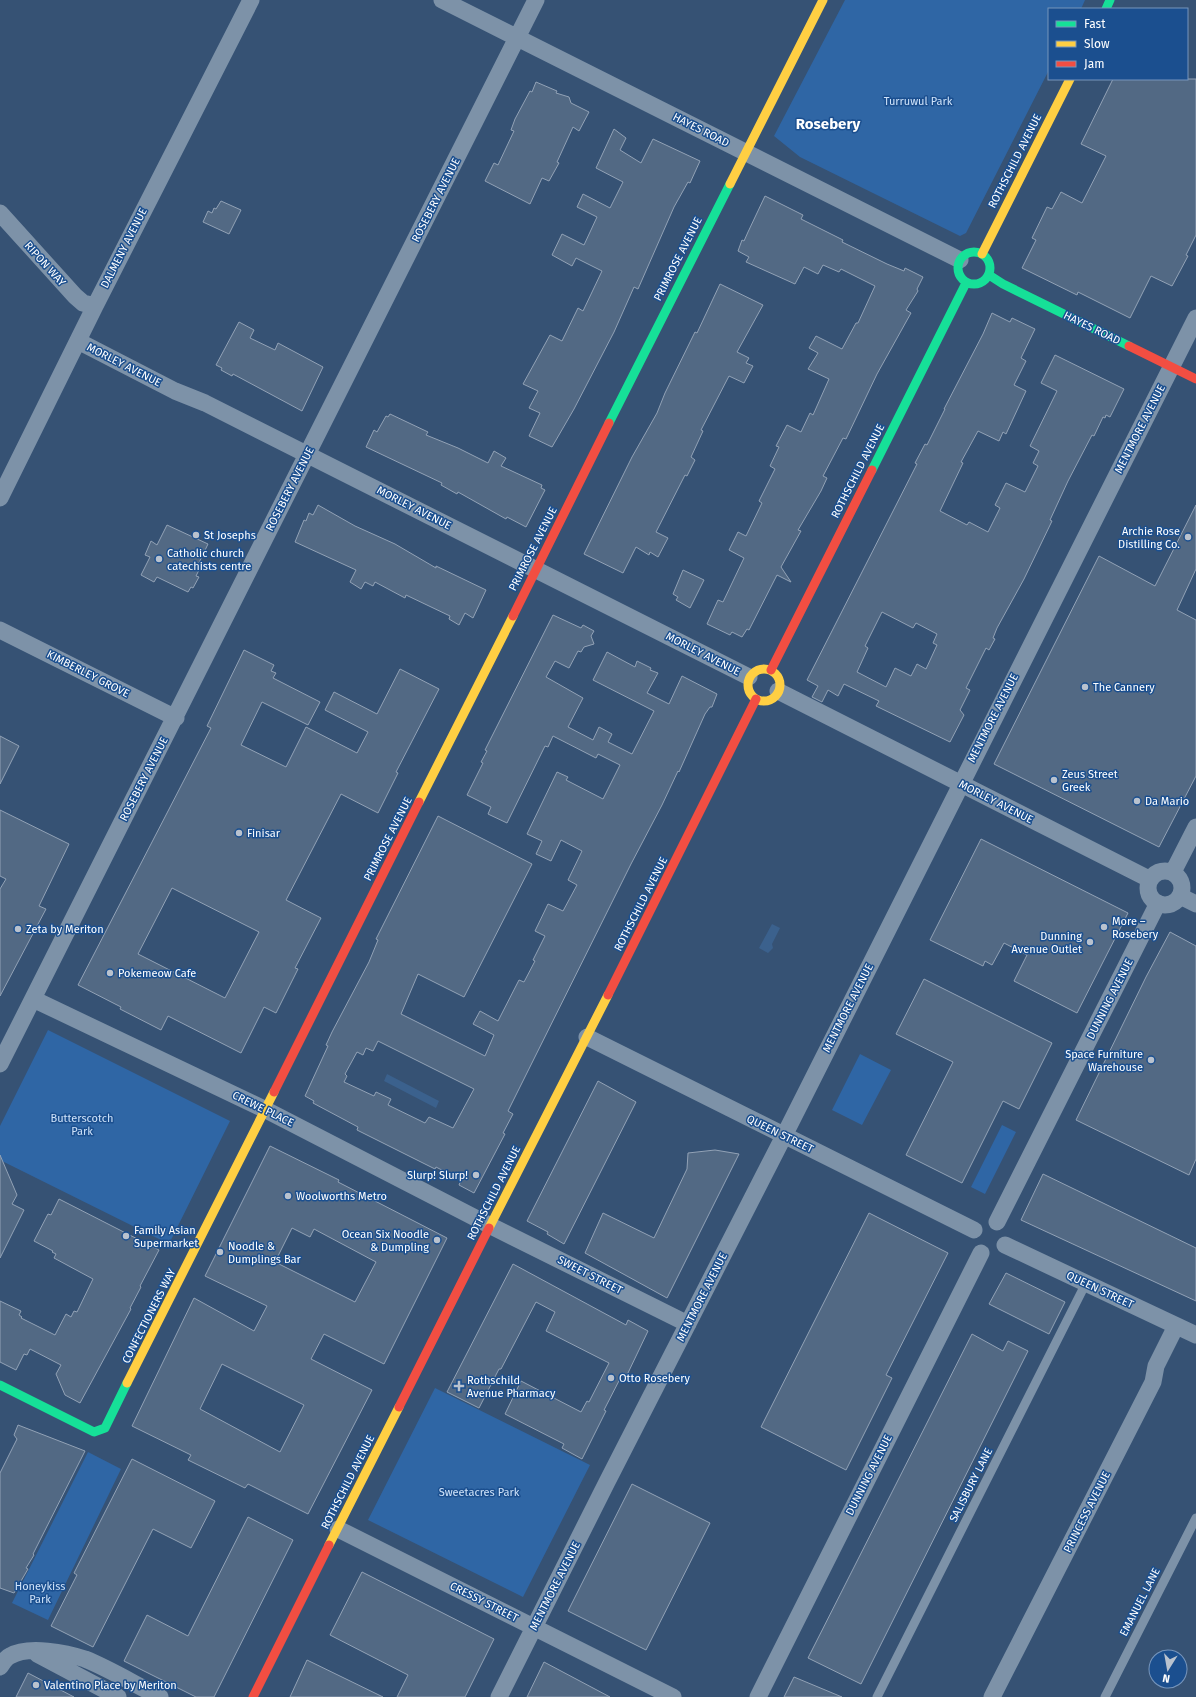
<svg xmlns="http://www.w3.org/2000/svg" width="1196" height="1697" font-family="'Fira Sans',sans-serif">
<style>
.green{fill:#2f66a5}
.water{fill:#3b618d}
.building{fill:#526984;stroke:#92a2b6;fill-rule:evenodd}
.lines{fill:none;stroke-linecap:round;stroke-linejoin:round}
.lane{stroke:#7d92a8;stroke-width:9}
.street{stroke:#7d92a8;stroke-width:17}
.fast{stroke:#16e098;stroke-width:9}
.slow{stroke:#ffcf43;stroke-width:9}
.jam{stroke:#f24e42;stroke-width:9}
.poi-dot{fill:#b9c2ce;stroke:#1b4f8f;stroke-width:1.5}
.labels{text-anchor:middle;dominant-baseline:central;stroke-width:3;stroke-linejoin:round;paint-order:stroke}
.park-label{font-size:11px;fill:#cfe3fa;stroke:#1b4f8f}
.street-label{font-size:11px;fill:#fff;stroke:#1b4f8f}
.poi-label{font-size:11px;fill:#fff;stroke:#1b4f8f;text-anchor:start}
.district-label{font-size:15px;font-weight:bold;fill:#fff;stroke:#1b4f8f}
</style>
<rect width="100%" height="100%" fill="#365274"/>
<path class="green" d="M845,0H1085L1081,9H1049V70L966,233L960,236L800,157L774,136Z
M48,1030L230,1121L169,1244L0,1160V1126Z
M860,1054L891,1070L862,1125L832,1110Z
M1002,1125L1016,1132L985,1194L971,1187Z
M435,1388L590,1465L523,1597L368,1520Z
M88,1452L121,1469L48,1620L12,1603Z"/>
<path class="water" d="M772,924L780,928L772,944L773,948L768,953L759,948Z
M387,1074L439,1101L436,1108L384,1081Z"/>
<path class="building" d="M1113,79H1196V235L1186,255L1188,256L1172,286L1151,276L1130,318L1078,292L1077,295L1022,268L1036,240L1032,238L1047,207L1052,209L1061,192L1082,203L1106,156L1081,144Z
M536,82L557,91L556,93L569,97L571,103L589,112L579,131L573,127L557,162L559,163L549,181L542,178L530,204L485,181L494,163L498,165L514,131L511,130L515,119L530,91L532,92Z
M614,129L626,138L620,150L641,163L653,139L700,161L690,183L688,182L674,207L638,289L634,287L614,332L574,409L552,447L529,436L540,413L529,408L538,391L523,384L550,335L562,341L578,308L583,311L602,271L576,258L572,266L552,255L562,234L584,245L597,217L577,207L583,194L610,208L623,182L596,168Z
M765,196L803,215L801,219L843,240L842,242L887,264L904,271L905,268L923,277L917,289L918,291L906,310L911,313L877,374L846,439L843,438L823,476L827,478L821,491L798,530L801,531L781,567L791,582L777,575L749,630L747,629L742,637L732,632L730,635L707,624L718,600L723,602L744,558L729,550L738,532L746,536L762,503L759,501L775,469L770,466L779,447L776,446L787,425L801,432L810,413L813,415L829,379L808,369L818,353L809,348L816,336L842,349L856,323H858L875,286L841,269L839,272L823,265L818,274L804,267L795,284L746,262L749,257L738,251L742,240L744,241L748,232Z
M221,201L241,210L229,234L203,222L208,211L212,213L214,208L216,209Z
M720,284L763,305L737,352L749,358L746,363L753,366L744,383L729,376L701,430L703,431L691,457L695,460L687,476L685,475L656,532L668,538L658,557L650,552L649,555L636,547L623,573L584,554L632,457L657,413L665,393L695,332L697,333Z
M992,313L1010,322L1012,318L1035,329L1021,358L1026,361L1014,385L1026,391L1006,434L1003,432L999,441L978,431L961,462L963,463L940,511L967,525L969,522L988,532L1000,508L995,505L1006,483L1025,492L1038,466L1033,463L1039,451L1030,446L1057,391L1041,383L1055,355L1124,389L1110,417L1106,415L1105,418L1103,417L1094,436L1092,435L1068,481L1050,520L1052,521L1024,579L997,628L993,638L995,639L989,650L986,648L966,688L970,690L960,710L964,715L950,742L876,706L879,701L844,684L838,696L828,690L822,702L812,697L818,686L807,680L917,464L915,463L925,444L927,445L945,409H944L983,334ZM882,612L913,628L916,623L937,634L933,643L937,645L926,669L917,664L911,676L895,668L886,687L857,672L868,648L865,646Z
M239,322L254,330L250,338L275,350L278,343L323,367L302,411L233,374L232,376L221,370L222,368L216,365Z
M390,414L428,432L426,435L458,448L488,463L494,451L506,458L501,466L542,485L541,488L545,490L526,527L507,517L506,519L458,492L457,494L441,485L442,483L366,447L374,430L377,432L386,416L388,417Z
M318,505L355,526L395,544L436,568V566L486,590L473,618L465,613L459,625L449,619L450,616L406,595L405,598L375,582L373,586L365,582L361,589L350,582L356,570L295,542L304,520L306,521L309,513L313,515Z
M1196,505V569L1177,610L1196,620V776L1159,847L994,764L1099,556L1155,586Z
M167,525L208,544L196,569L199,570L196,576L199,577L193,588L191,587L188,592L157,577L154,582L141,575L150,557L145,555L151,541L157,545Z
M683,570L704,580L690,608L676,600L678,597L673,594Z
M553,615L581,628L583,625L594,631L591,636L594,644L584,647L581,652L578,651L569,668L555,661L546,677L583,698L568,727L593,740L599,727L612,734L608,742L632,754L654,711L593,680L607,652L635,667L637,661L651,668L650,670L658,673L647,693L669,704L682,676L717,694L712,707H710L705,714L679,772L678,771L662,805L631,864L508,1111L513,1114L503,1133L505,1134L474,1193L459,1185L461,1180L436,1167L435,1169L357,1130L358,1127L313,1103L314,1101L305,1096L328,1046L326,1045L332,1032L369,962L378,940L376,939L438,816L532,864L464,997L418,974L401,1014L485,1056L494,1035L473,1024L480,1011L498,1021L519,980L524,982L535,961L533,960L545,936L535,931L548,904L563,911L577,885L568,880L582,851L561,840L551,861L536,854L542,841L527,834L557,772L568,777L566,780L603,799L620,765L598,754L596,758L553,736L548,747L545,746L507,823L488,814L491,807L467,795L483,763L481,762L487,751L485,750ZM378,1041L474,1089L453,1128L429,1117L425,1123L388,1105L391,1099L376,1092L374,1096L344,1082L347,1076L345,1074L357,1052L363,1055L366,1048L373,1051Z
M244,650L274,665L271,671L276,673L273,678L320,702L308,725L262,702L241,745L286,767L306,727L357,753L368,732L325,710L334,692L377,714L400,669L439,689L396,772L398,773L378,813L341,794L286,900L321,918L295,968L298,969L276,1013L264,1007L241,1053L168,1016L161,1030L120,1009L121,1007L78,985L211,728L207,726ZM172,888L259,932L225,998L138,954Z
M0,736L19,746L0,784Z
M0,810L69,844L39,906L46,909L0,996V889L6,879L0,876Z
M981,839L1128,913L1077,1013L1014,981L1027,955L1004,943L992,965L985,961L983,966L930,940Z
M1170,932L1196,946V1159L1189,1175L1076,1120L1146,977Z
M924,979L1052,1043L1019,1109L1003,1101L962,1183L906,1155L953,1062L896,1034Z
M598,1081L636,1102L564,1244L547,1234L548,1232L527,1221Z
M270,1146L339,1180L338,1182L447,1238L384,1364L324,1334L311,1359L372,1390L308,1514L248,1484L245,1488L188,1460L191,1455L132,1426L194,1298L254,1331L267,1306L205,1276ZM292,1228L310,1237L314,1229L376,1262L355,1302L275,1262ZM222,1364L304,1405L280,1452L200,1409Z
M715,1150L739,1154L667,1298L585,1253L603,1213L654,1238L687,1169L688,1153Z
M0,1155L17,1195L12,1204L24,1210L0,1258Z
M1043,1174L1196,1248V1301L1021,1220Z
M59,1199L159,1250L140,1286L141,1287L130,1308L131,1309L80,1403L65,1395L56,1374L61,1365L30,1349L27,1355L24,1354L16,1370L0,1362V1301L21,1311L19,1315L22,1317L21,1318L55,1335L66,1314L71,1317L74,1311L77,1312L93,1279L54,1258L56,1254L52,1252L53,1251L34,1241L48,1214L51,1215Z
M869,1213L948,1253L886,1375L892,1378L846,1470L761,1427Z
M513,1264L626,1325L628,1320L648,1331L627,1375L623,1373L604,1410L606,1411L582,1459L562,1448L564,1444L505,1414L521,1381L581,1412L587,1401L589,1402L609,1363L546,1331L555,1312L536,1302L501,1369H499L479,1408L447,1392Z
M1006,1273L1065,1302L1049,1334L989,1304Z
M972,1334L1003,1351L1008,1341L1028,1351L861,1684L808,1658Z
M18,1425L85,1451L33,1554L34,1555L26,1568L28,1569L14,1593L0,1588V1473L17,1439L14,1435Z
M132,1459L215,1501L191,1548L153,1529L93,1647L51,1626L77,1575L74,1573Z
M632,1484L710,1523L646,1650L568,1611Z
M248,1517L293,1540L214,1697H196L124,1661L147,1615L188,1636Z
M362,1572L494,1639L465,1697H397L408,1675L330,1635Z
M307,1660L383,1697H290Z
M544,1662L610,1697H527Z
M28,1673L74,1697H16Z
M794,1677L842,1697H784Z"/>
<g class="lines">
<path class="lane" d="M877,1697L1086,1283
M1105,1697L1196,1518"/>
<path class="street" d="M442,0L960,260
M0,213L75,296L83,303L95,306
M78,341L175,391L205,403L749,677
M0,498L95,306L251,0
M0,630L176,718
M778,691L1149,879
M1148 888a17 17 0 1 1 34 0a17 17 0 1 1-34 0Z
M1173,872L1196,827
M1180,896L1196,904
M33,999L266,1110L491,1226L688,1324
M587,1037L974,1230
M0,1064L536,0
M997,1222L1158,903
M1005,1245L1196,1335
M338,1529L673,1697
M37,1654L118,1697
M0,1667C3,1663 5,1658 10,1656C28,1645 67,1653 85,1659C110,1669 136,1685 160,1697
M499,1697L607,1482L788,1128L1196,318
M758,1697L981,1253
M992,1697L1153,1382L1156,1366L1176,1326"/>
<path class="fast" d="M1106,9L1110,0
M958 268a16 16 0 1 1 32 0a16 16 0 1 1-32 0Z
M989,275L1003,284L1129,346
M609,423L730,184
M872,470L966,283
M0,1385L94,1432L105,1428L127,1383"/>
<path class="slow" d="M730,184L823,0
M982,254L1070,79
M748 685a16 16 0 1 1 32 0a16 16 0 1 1-32 0Z
M419,802L513,616
M489,1228L608,995
M127,1383L274,1092
M329,1545L399,1407"/>
<path class="jam" d="M1129,346L1196,379
M513,616L609,423
M771,670L872,470
M608,995L756,699
M274,1092L419,802
M399,1407L489,1228
M253,1697L329,1545"/>
</g>
<g class="poi-dot">
<circle cx="196" cy="535" r="4"/>
<circle cx="1188" cy="537" r="4"/>
<circle cx="159" cy="559" r="4"/>
<circle cx="1085" cy="687" r="4"/>
<circle cx="1054" cy="780" r="4"/>
<circle cx="1137" cy="801" r="4"/>
<circle cx="239" cy="833" r="4"/>
<circle cx="1104" cy="927" r="4"/>
<circle cx="18" cy="929" r="4"/>
<circle cx="1090" cy="942" r="4"/>
<circle cx="110" cy="973" r="4"/>
<circle cx="1151" cy="1060" r="4"/>
<circle cx="476" cy="1175" r="4"/>
<circle cx="288" cy="1196" r="4"/>
<circle cx="126" cy="1236" r="4"/>
<circle cx="437" cy="1240" r="4"/>
<circle cx="220" cy="1252" r="4"/>
<circle cx="611" cy="1378" r="4"/>
<path d="M457 1380h4v4h4v4h-4v4h-4v-4h-4v-4h4z"/>
<circle cx="36" cy="1685" r="4"/>
</g>
<g class="labels">
<g class="park-label">
<text x="918" y="101">Turruwul Park</text>
<text x="82" y="1118">Butterscotch<tspan x="82" dy="13">Park</tspan></text>
<text x="479" y="1492">Sweetacres Park</text>
<text x="40" y="1586">Honeykiss<tspan x="40" dy="13">Park</tspan></text>
</g>
<g class="street-label">
<text transform="translate(701 130) rotate(27)">HAYES ROAD</text>
<text transform="translate(1015 161) rotate(-63)">ROTHSCHILD AVENUE</text>
<text transform="translate(436 200) rotate(-63)">ROSEBERY AVENUE</text>
<text transform="translate(124 248) rotate(-63)">DALMENY AVENUE</text>
<text transform="translate(678 259) rotate(-63)">PRIMROSE AVENUE</text>
<text transform="translate(45 264) rotate(48)">RIPON WAY</text>
<text transform="translate(1092 328) rotate(26)">HAYES ROAD</text>
<text transform="translate(124 365) rotate(27)">MORLEY AVENUE</text>
<text transform="translate(1140 429) rotate(-63)">MENTMORE AVENUE</text>
<text transform="translate(858 471) rotate(-63)">ROTHSCHILD AVENUE</text>
<text transform="translate(290 489) rotate(-63)">ROSEBERY AVENUE</text>
<text transform="translate(414 508) rotate(27)">MORLEY AVENUE</text>
<text transform="translate(533 549) rotate(-63)">PRIMROSE AVENUE</text>
<text transform="translate(703 654) rotate(27)">MORLEY AVENUE</text>
<text transform="translate(88 674) rotate(27)">KIMBERLEY GROVE</text>
<text transform="translate(993 718) rotate(-63)">MENTMORE AVENUE</text>
<text transform="translate(144 779) rotate(-63)">ROSEBERY AVENUE</text>
<text transform="translate(996 802) rotate(27)">MORLEY AVENUE</text>
<text transform="translate(388 839) rotate(-63)">PRIMROSE AVENUE</text>
<text transform="translate(641 904) rotate(-63)">ROTHSCHILD AVENUE</text>
<text transform="translate(1110 999) rotate(-63)">DUNNING AVENUE</text>
<text transform="translate(848 1008) rotate(-63)">MENTMORE AVENUE</text>
<text transform="translate(263 1109) rotate(26)">CREWE PLACE</text>
<text transform="translate(780 1134) rotate(26)">QUEEN STREET</text>
<text transform="translate(494 1193) rotate(-63)">ROTHSCHILD AVENUE</text>
<text transform="translate(590 1275) rotate(27)">SWEET STREET</text>
<text transform="translate(1100 1290) rotate(25)">QUEEN STREET</text>
<text transform="translate(702 1297) rotate(-63)">MENTMORE AVENUE</text>
<text transform="translate(149 1316) rotate(-63)">CONFECTIONERS WAY</text>
<text transform="translate(869 1475) rotate(-63)">DUNNING AVENUE</text>
<text transform="translate(348 1482) rotate(-63)">ROTHSCHILD AVENUE</text>
<text transform="translate(971 1485) rotate(-63)">SALISBURY LANE</text>
<text transform="translate(1087 1512) rotate(-63)">PRINCESS AVENUE</text>
<text transform="translate(555 1586) rotate(-63)">MENTMORE AVENUE</text>
<text transform="translate(484 1602) rotate(27)">CRESSY STREET</text>
<text transform="translate(1140 1602) rotate(-63)">EMANUEL LANE</text>
</g>
<g class="poi-label">
<text x="1180" y="531" text-anchor="end">Archie Rose<tspan x="1180" dy="13">Distilling Co.</tspan></text>
<text x="204" y="535">St Josephs</text>
<text x="167" y="553">Catholic church<tspan x="167" dy="13">catechists centre</tspan></text>
<text x="1093" y="687">The Cannery</text>
<text x="1062" y="774">Zeus Street<tspan x="1062" dy="13">Greek</tspan></text>
<text x="1145" y="801">Da Mario</text>
<text x="247" y="833">Finisar</text>
<text x="1112" y="921">More –<tspan x="1112" dy="13">Rosebery</tspan></text>
<text x="26" y="929">Zeta by Meriton</text>
<text x="1082" y="936" text-anchor="end">Dunning<tspan x="1082" dy="13">Avenue Outlet</tspan></text>
<text x="118" y="973">Pokemeow Cafe</text>
<text x="1143" y="1054" text-anchor="end">Space Furniture<tspan x="1143" dy="13">Warehouse</tspan></text>
<text x="468" y="1175" text-anchor="end">Slurp! Slurp!</text>
<text x="296" y="1196">Woolworths Metro</text>
<text x="134" y="1230">Family Asian<tspan x="134" dy="13">Supermarket</tspan></text>
<text x="429" y="1234" text-anchor="end">Ocean Six Noodle<tspan x="429" dy="13">&amp; Dumpling</tspan></text>
<text x="228" y="1246">Noodle &amp;<tspan x="228" dy="13">Dumplings Bar</tspan></text>
<text x="619" y="1378">Otto Rosebery</text>
<text x="467" y="1380">Rothschild<tspan x="467" dy="13">Avenue Pharmacy</tspan></text>
<text x="44" y="1685">Valentino Place by Meriton</text>
</g>
<g class="district-label">
<text x="828" y="124">Rosebery</text>
</g>
</g>
<rect x="1048" y="8" width="140" height="72" fill="#1b4f8f" stroke="#7695bc"/>
<rect x="1056" y="21" width="20" height="6" fill="#16e098" stroke="#7695bc"/>
<text x="1084" y="28" font-size="12" fill="#ffffff">Fast</text>
<rect x="1056" y="41" width="20" height="6" fill="#ffcf43" stroke="#7695bc"/>
<text x="1084" y="48" font-size="12" fill="#ffffff">Slow</text>
<rect x="1056" y="61" width="20" height="6" fill="#f24e42" stroke="#7695bc"/>
<text x="1084" y="68" font-size="12" fill="#ffffff">Jam</text>
<g transform="translate(1168 1669) rotate(191)"><circle r="19" fill="#1b4f8f" stroke="#7695bc"/>
<path d="M0-3L7 15L0 10L-7 15Z" fill="#b9c2ce"/>
<text y="-6" font-size="11" font-weight="bold" text-anchor="middle" fill="#ffffff">N</text>
</g>
</svg>
